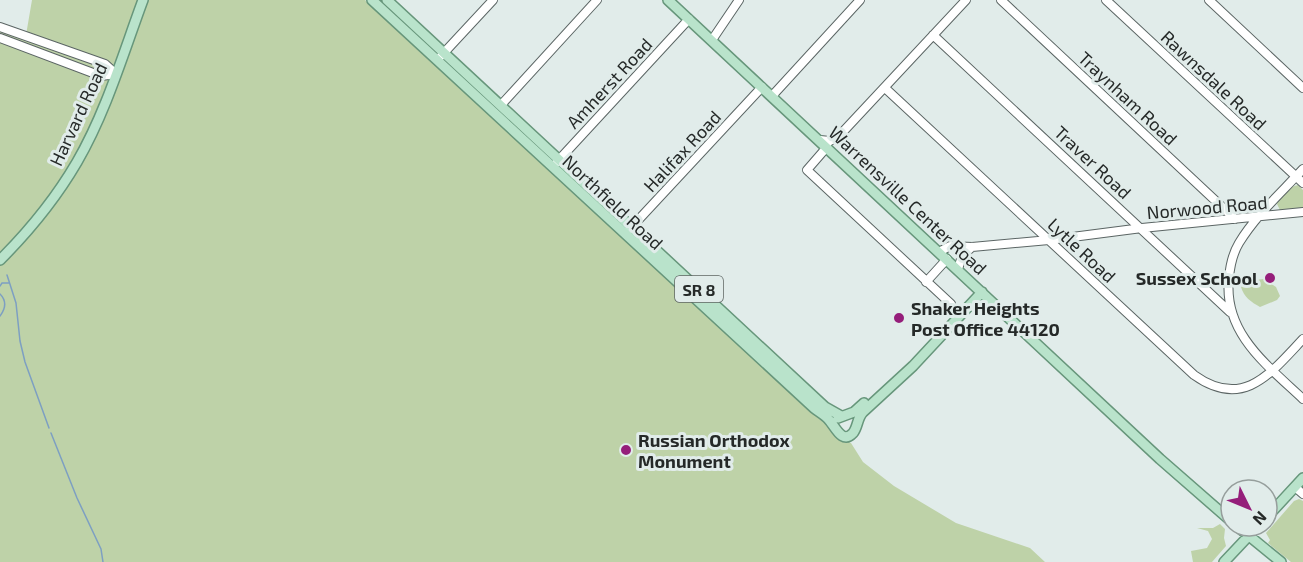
<svg xmlns="http://www.w3.org/2000/svg" width="1303" height="562" font-family="'Exo 2',sans-serif">
<style>
.green{fill:#bed2a8}
.lines{fill:none;stroke-linecap:round;stroke-linejoin:round}
.stream{stroke:#7d9fc2;stroke-width:1.5}
.minor-casing{stroke:#5b6564;stroke-width:10}
.major-casing{stroke:#67967b;stroke-width:12}
.minor{stroke:#fff;stroke-width:8}
.major{stroke:#b9e3cb;stroke-width:9}
.poi-dot{fill:#951e7a;stroke:#e1ecea;stroke-width:2}
.labels{text-anchor:middle;dominant-baseline:central;stroke-width:6;stroke-linejoin:round;paint-order:stroke}
.shield{fill:#e1ecea;stroke:#5d6462;stroke-width:1.5}
.shield-label{font-size:16px;font-weight:bold;fill:#252928}
.street-label{font-size:18px;fill:#252928;stroke:#e1ecea}
.poi-label{font-size:18px;font-weight:bold;fill:#252928;stroke:#e1ecea;text-anchor:start}
</style>
<rect width="100%" height="100%" fill="#e1ecea"/>
<path class="green" d="M32,0H365L715,323L828,421L836,436L851,443L863,462L894,486L956,523L1030,548L1045,562H0V27L26,35Z
M1298,185L1303,190V210H1280L1277,204C1281,196 1288,187 1298,185Z
M1264,279L1276,287L1280,296L1277,300L1260,307C1251,302 1244,297 1241,287L1246,281Z
M1299,499L1303,501V562H1291L1268,543L1270,540L1266,533L1294,501Z
M1220,524L1225,529L1224,538L1226,546L1212,562H1193L1191,551L1207,548L1212,539L1208,531L1197,528H1213Z"/>
<g class="lines">
<path class="stream" d="M7,275L16,303L20,341L25,362L49,428
M0,286L2,283H9
M0,294C7,301 6,308 0,316
M51,433L77,498L101,549L103,562"/>
<g class="minor-casing">
<path id="minor" d="M1001,0L1235,219
M1106,0L1303,183
M1209,0L1303,88
M0,27L105,64L116,74
M933,35L1230,312
M0,38L101,76L116,74
M712,40L739,0
M441,56L493,0
M885,88L1194,375C1243,410 1270,374 1303,339
M772,96L860,0
M501,105L597,0
M820,140L830,141L839,136L966,0
M827,147L807,170L951,304
M556,163L689,19
M1303,169C1281,193 1256,215 1239,243C1233,253 1230,266 1229,278C1223,333 1267,365 1303,399
M628,231L762,87
M939,252L950,246L972,247L1049,240L1142,228L1303,212
M958,269L962,256L972,247
M926,282L947,259
M1295,487L1303,494"/>
</g>
<g class="major-casing">
<path id="major" d="M372,0L814,408C819,412 825,415 829,420C835,426 842,445 853,433C858,427 857,418 863,412L913,366L982,292
M387,0L825,407L841,416
M668,0L1160,459L1231,521
M0,260C29,231 56,198 77,162C106,112 123,54 143,0
M838,418L854,412L864,403
M1267,517L1303,478
M1237,526L1281,562
M1224,562L1258,526"/>
</g>
<use href="#minor" class="minor"/>
<use href="#major" class="major"/>
</g>
<g class="poi-dot">
<circle cx="1270" cy="278" r="6"/>
<circle cx="899" cy="318" r="6"/>
<circle cx="626" cy="450" r="6"/>
</g>
<g class="labels">
<rect class="shield" x="675" y="276" width="48" height="26" rx="4.5"/>
<g class="shield-label">
<text x="699" y="289">SR 8</text>
</g>
<g class="street-label">
<text transform="translate(1214 80) rotate(43)">Rawnsdale Road</text>
<text transform="translate(609 83) rotate(-47)">Amherst Road</text>
<text transform="translate(1128 98) rotate(43)">Traynham Road</text>
<text transform="translate(78 114) rotate(-65)">Harvard Road</text>
<text transform="translate(682 151) rotate(-47)">Halifax Road</text>
<text transform="translate(1093 162) rotate(43)">Traver Road</text>
<text transform="translate(908 200) rotate(43)">Warrensville Center Road</text>
<text transform="translate(613 202) rotate(43)">Northfield Road</text>
<text transform="translate(1207 207) rotate(-5)">Norwood Road</text>
<text transform="translate(1082 250) rotate(43)">Lytle Road</text>
</g>
<g class="poi-label">
<text x="1258" y="278" text-anchor="end">Sussex School</text>
<text x="911" y="308">Shaker Heights<tspan x="911" dy="21">Post Office 44120</tspan></text>
<text x="638" y="440">Russian Orthodox<tspan x="638" dy="21">Monument</tspan></text>
</g>
</g>
<g transform="translate(1249 508) rotate(133)"><circle r="28" fill="#e1ecea" stroke="#969e9c" stroke-width="1.5"/>
<path d="M0-4.5L10 22L0 15L-10 22Z" fill="#951e7a"/>
<text y="-9" font-size="16" font-weight="bold" text-anchor="middle" fill="#252928">N</text>
</g>
</svg>
